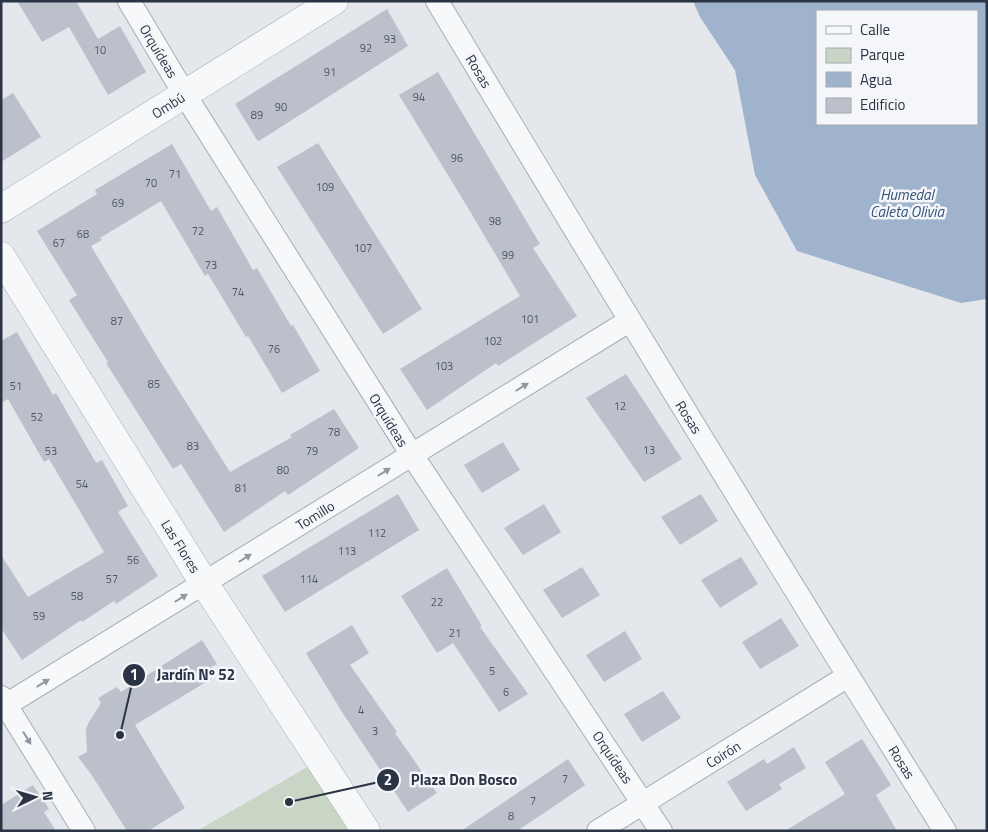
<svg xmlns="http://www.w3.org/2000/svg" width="988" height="832" font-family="'Titillium Web',sans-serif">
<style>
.green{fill:#c9d6c5}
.water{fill:#9fb4cc;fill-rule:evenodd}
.building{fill:#bbc0ca}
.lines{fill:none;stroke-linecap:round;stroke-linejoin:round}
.minor-casing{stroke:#a9aeb7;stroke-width:24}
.tertiary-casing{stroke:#a9aeb7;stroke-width:29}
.minor{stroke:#f7f8fa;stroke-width:22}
.tertiary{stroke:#f7f8fa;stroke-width:28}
.oneway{fill:#9196a0}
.labels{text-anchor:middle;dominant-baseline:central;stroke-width:5;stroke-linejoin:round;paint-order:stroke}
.number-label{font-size:11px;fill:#4f5766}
.street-label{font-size:14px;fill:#2b3445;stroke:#f4f6f9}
.water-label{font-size:15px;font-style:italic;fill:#34527a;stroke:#f4f6f9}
.leader{fill:none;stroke:#2b3445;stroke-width:2}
.callout-dot{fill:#2b3445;stroke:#f4f6f9;stroke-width:2}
.mark-label{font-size:15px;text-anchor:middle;font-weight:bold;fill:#fff}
.callout-label{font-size:15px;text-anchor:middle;font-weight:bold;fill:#2b3445;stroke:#f4f6f9;stroke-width:5;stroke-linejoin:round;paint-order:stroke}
</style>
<rect width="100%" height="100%" fill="#e4e7ec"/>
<path class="green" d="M309,766L348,831H197Z"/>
<path class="water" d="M693,1H987V299L961,303L797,251L755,175L735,70L700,17ZM817,11H977V124H817Z"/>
<path class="building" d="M17,1H76L98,39L120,26L146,72L108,95L69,27L42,42Z
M387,9L408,46L259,141L257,140L235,104Z
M438,72L540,244L533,248L577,316L498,366L496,363L427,410L400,369L520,296L465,203L399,95Z
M13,93L41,137L1,162V100Z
M318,143L422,309L383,334L277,167Z
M172,144L211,211L217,207L253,270L257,268L291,326L293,325L320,371L282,393L248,336L246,337L208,274L205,276L161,201L100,238L102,240L91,246L160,361L230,472L292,437L290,435L334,409L359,448L288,495L285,491L224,532L181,464L173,469L106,363L108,362L69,300L77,295L37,231L97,194L95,190Z
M17,332L53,395L56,393L96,463L102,460L128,506L118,512L158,576L116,604L114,601L82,622L81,620L22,660L1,628V555L28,597L104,552L49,459L44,462L8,399L1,403V341Z
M626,374L682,459L644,482L586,398Z
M503,442L520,470L482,493L464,465Z
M398,494L419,530L285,612L262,576Z
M701,494L718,521L680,545L661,517Z
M544,504L561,532L523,555L504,528Z
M741,557L758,584L720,608L701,580Z
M582,567L600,595L562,618L543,590Z
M447,568L482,626L480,627L528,694L499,712L453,643L437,653L401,596Z
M781,618L799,646L760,669L742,642Z
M352,625L369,653L350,665L397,732L395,733L437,793L408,812L342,712L306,653Z
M625,631L642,659L604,682L586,655Z
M202,640L217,664L205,671L211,679L135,725L185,808L148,831H127L91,774L78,757L87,752L86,729L89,722L101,703L98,698L117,687L121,692Z
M663,691L681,718L642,742L624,714Z
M862,739L891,785L876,795L897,831H785L845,794L825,762Z
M794,747L806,768L779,784L782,789L746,811L727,782L764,759L767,764Z
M568,759L585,785L553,807L517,831H461Z
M33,785L49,809L44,812L56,831H1V805Z"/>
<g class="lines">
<g class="minor-casing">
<path id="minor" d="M129,1L185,95L412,455L661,831
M437,1C604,279 773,556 945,831
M1,697L84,831
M1,708L629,321
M598,831L848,676"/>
</g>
<g class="tertiary-casing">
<path id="tertiary" d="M1,209L334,1
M1,256L204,583L366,831"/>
</g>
<use href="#minor" class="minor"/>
<use href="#tertiary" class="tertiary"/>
</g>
<defs><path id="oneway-solid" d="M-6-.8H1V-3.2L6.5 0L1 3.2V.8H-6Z" transform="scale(1.25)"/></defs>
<g class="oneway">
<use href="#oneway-solid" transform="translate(522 387) rotate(-32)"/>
<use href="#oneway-solid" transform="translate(384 472) rotate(-32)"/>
<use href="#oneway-solid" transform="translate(245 558) rotate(-32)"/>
<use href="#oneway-solid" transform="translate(181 598) rotate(-32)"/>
<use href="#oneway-solid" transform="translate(43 683) rotate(-31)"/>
<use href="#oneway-solid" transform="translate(27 738) rotate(58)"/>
</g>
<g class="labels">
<g class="number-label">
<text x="390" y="39">93</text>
<text x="366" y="48">92</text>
<text x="100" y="50">10</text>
<text x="330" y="72">91</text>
<text x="419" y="97">94</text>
<text x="281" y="107">90</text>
<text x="257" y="115">89</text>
<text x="457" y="158">96</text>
<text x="175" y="174">71</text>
<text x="151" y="183">70</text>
<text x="325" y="187">109</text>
<text x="118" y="203">69</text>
<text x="495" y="221">98</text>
<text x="198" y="231">72</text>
<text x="83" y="234">68</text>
<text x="59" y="243">67</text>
<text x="363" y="248">107</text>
<text x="508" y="255">99</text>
<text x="211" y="265">73</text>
<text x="238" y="292">74</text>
<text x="530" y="319">101</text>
<text x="117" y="321">87</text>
<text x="493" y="341">102</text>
<text x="274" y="349">76</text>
<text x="444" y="366">103</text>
<text x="154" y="384">85</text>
<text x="16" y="386">51</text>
<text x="620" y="406">12</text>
<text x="37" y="417">52</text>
<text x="334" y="432">78</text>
<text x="193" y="446">83</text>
<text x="649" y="450">13</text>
<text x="51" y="451">53</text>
<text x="312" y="451">79</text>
<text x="283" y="470">80</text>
<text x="82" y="484">54</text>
<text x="241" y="488">81</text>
<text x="377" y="533">112</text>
<text x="347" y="551">113</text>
<text x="133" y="560">56</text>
<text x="112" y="579">57</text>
<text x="309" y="579">114</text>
<text x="77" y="596">58</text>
<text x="437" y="602">22</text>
<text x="39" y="616">59</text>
<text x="455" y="633">21</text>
<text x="492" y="671">5</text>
<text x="506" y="692">6</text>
<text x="361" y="710">4</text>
<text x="375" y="731">3</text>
<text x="565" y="779">7</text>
<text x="533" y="801">7</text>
<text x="511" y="816">8</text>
</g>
<g class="street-label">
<text transform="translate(159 51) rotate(59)">Orquídeas</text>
<text transform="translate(479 71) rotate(59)">Rosas</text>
<text transform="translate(168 105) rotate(-32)">Ombú</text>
<text transform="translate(689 417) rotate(58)">Rosas</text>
<text transform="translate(389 420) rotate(58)">Orquídeas</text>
<text transform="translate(315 515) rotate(-32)">Tomillo</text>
<text transform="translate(181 546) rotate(58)">Las Flores</text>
<text transform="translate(723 754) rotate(-32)">Coirón</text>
<text transform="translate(613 757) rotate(56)">Orquídeas</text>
<text transform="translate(902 762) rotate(58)">Rosas</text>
</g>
<g class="water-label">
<text x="907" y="194">Humedal<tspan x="907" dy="17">Caleta Olivia</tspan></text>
</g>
</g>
<path class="leader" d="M120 735L134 675M289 802L388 780"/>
<g class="callout-dot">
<circle cx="120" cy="735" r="5"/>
<circle cx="289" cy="802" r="5"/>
<circle cx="134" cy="675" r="12"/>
<circle cx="388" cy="780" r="12"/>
</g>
<g class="mark-label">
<text x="134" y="680">1</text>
<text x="388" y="785">2</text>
</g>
<g class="callout-label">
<text x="196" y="680">Jardín Nº 52</text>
<text x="464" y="785">Plaza Don Bosco</text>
</g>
<rect width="988" height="832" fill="none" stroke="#2b3445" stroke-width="5"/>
<rect x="816" y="10" width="162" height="115" fill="#f4f6f9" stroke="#a4a8b1"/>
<rect x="826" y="26" width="25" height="8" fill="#f7f8fa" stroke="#a4a8b1"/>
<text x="860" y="35" font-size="15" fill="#2b3445">Calle</text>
<rect x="826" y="48" width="25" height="15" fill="#c9d6c5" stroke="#a4a8b1"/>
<text x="860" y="60" font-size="15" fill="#2b3445">Parque</text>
<rect x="826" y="72" width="25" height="15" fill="#9fb4cc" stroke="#a4a8b1"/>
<text x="860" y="85" font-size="15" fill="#2b3445">Agua</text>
<rect x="826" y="98" width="25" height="15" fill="#bbc0ca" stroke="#a4a8b1"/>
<text x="860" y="110" font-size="15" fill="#2b3445">Edificio</text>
<g transform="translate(35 797) rotate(85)" stroke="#f4f6f9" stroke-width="4" paint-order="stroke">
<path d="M0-4L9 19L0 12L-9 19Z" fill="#2b3445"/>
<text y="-8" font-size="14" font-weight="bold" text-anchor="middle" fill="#2b3445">N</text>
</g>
</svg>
